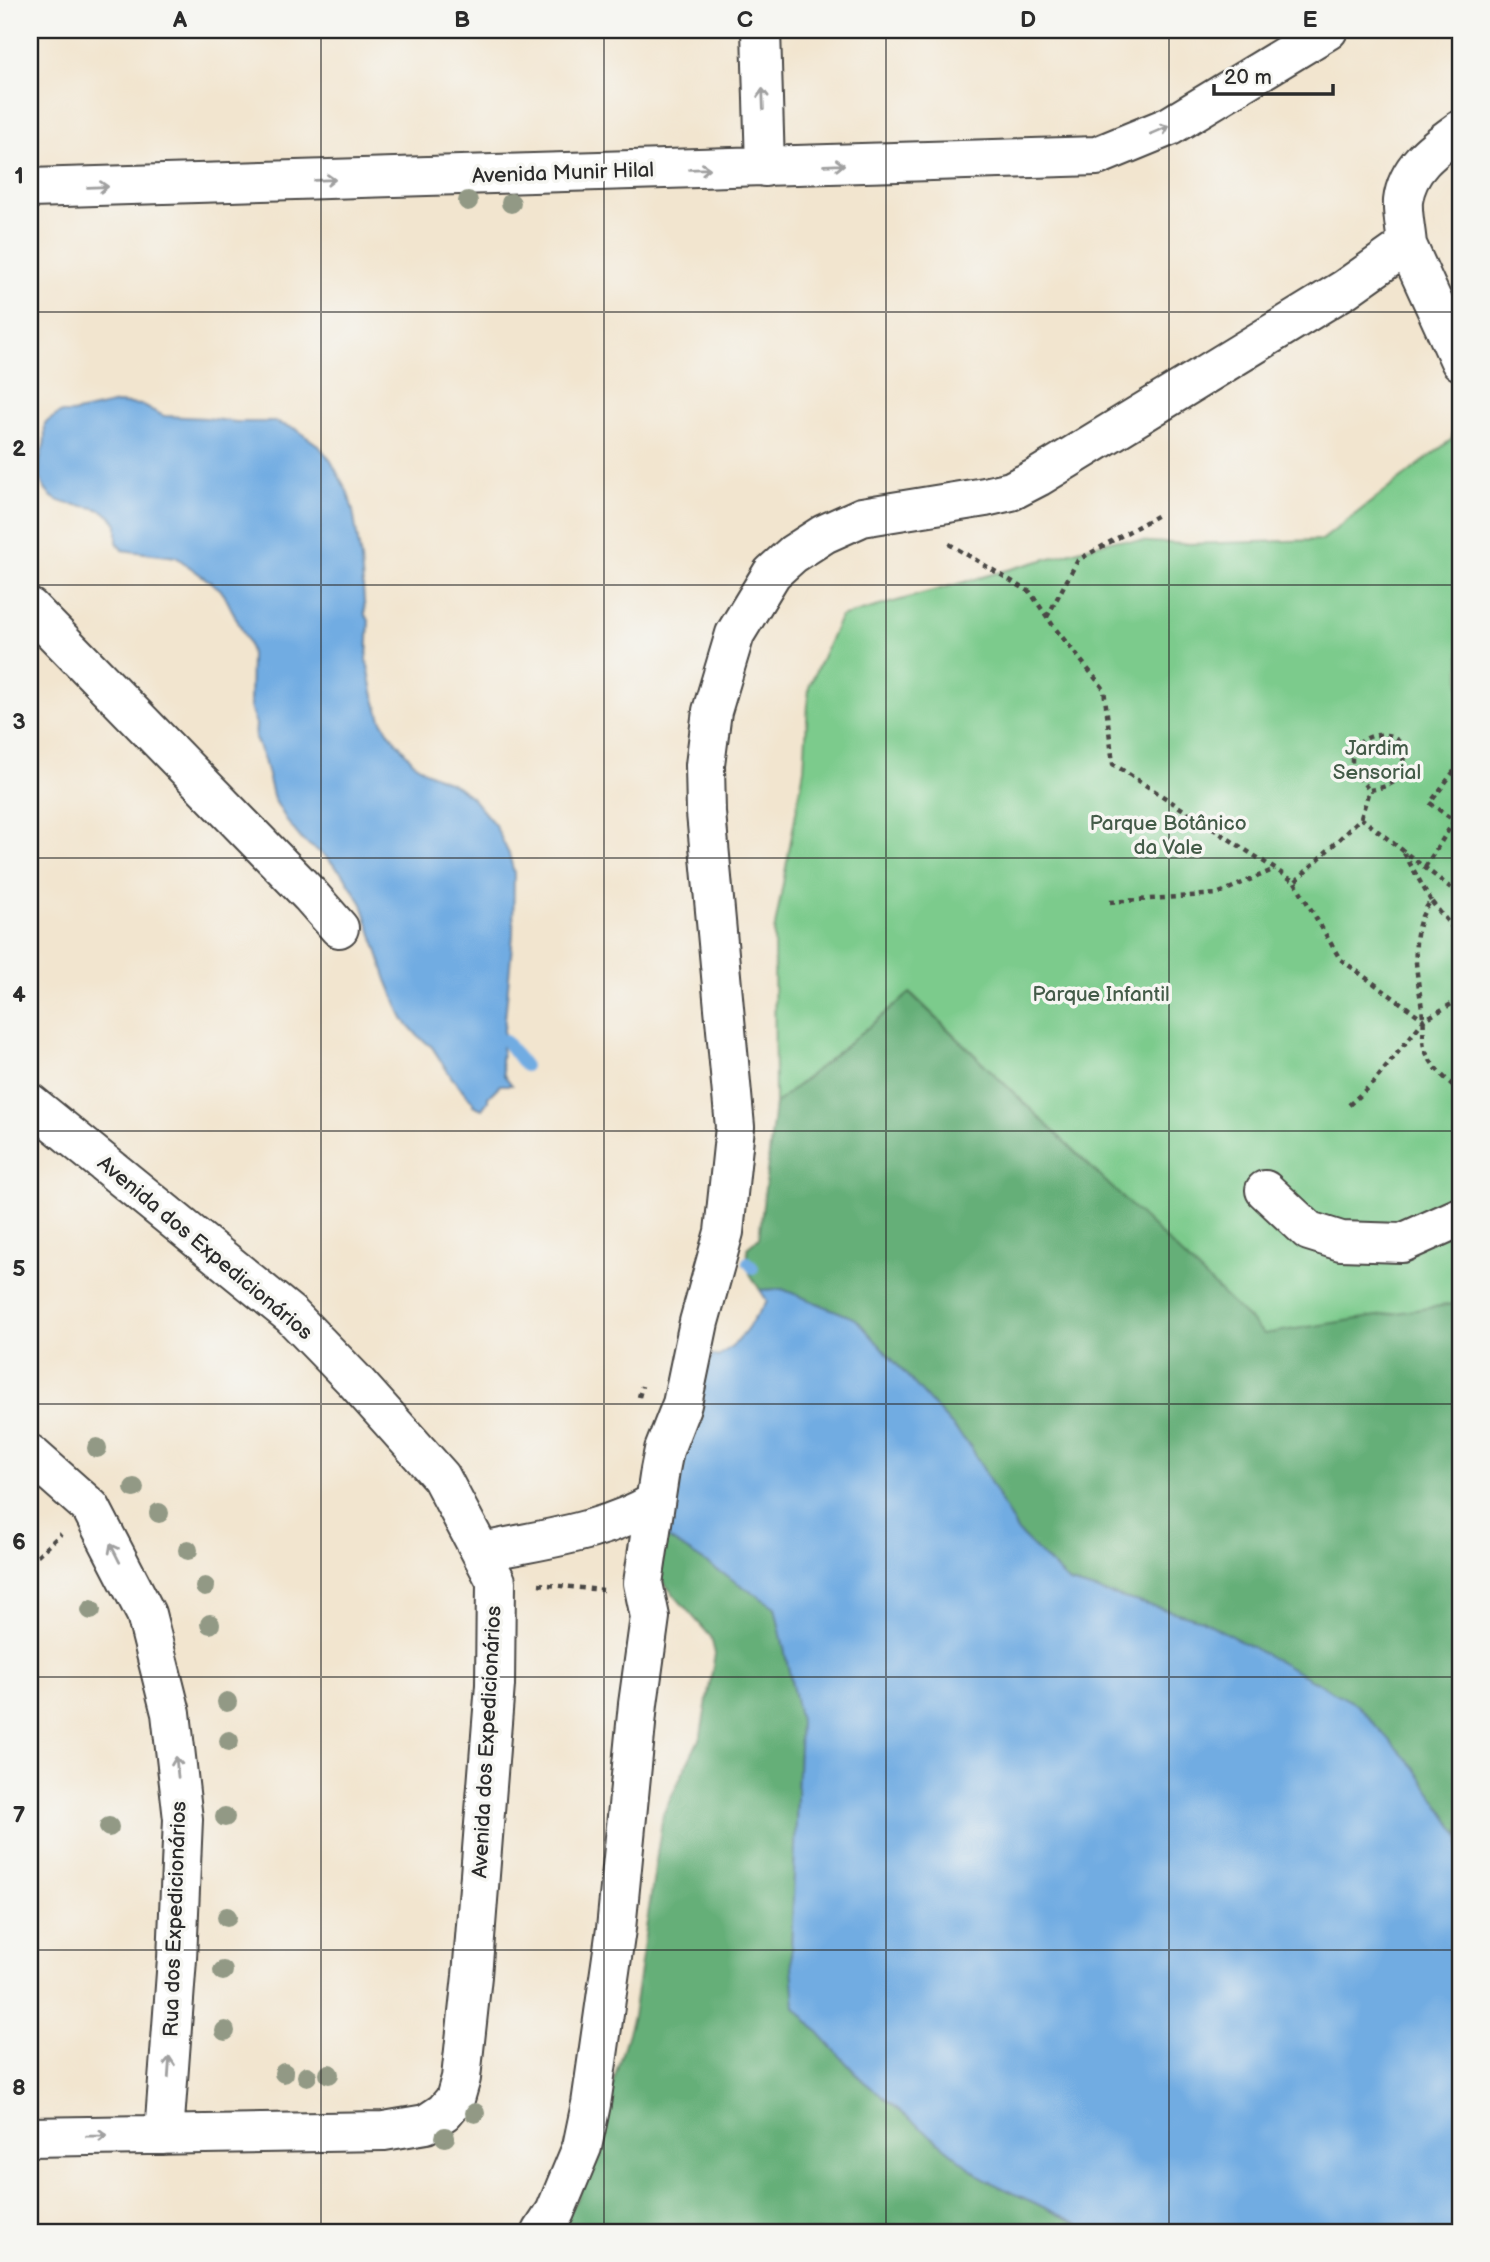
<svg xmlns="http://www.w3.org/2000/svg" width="1490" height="2262" font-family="'Balsamiq Sans',sans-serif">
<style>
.green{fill:#7ccb8c;stroke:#547b5c;stroke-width:2}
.forest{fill:#65af78;stroke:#486d52;stroke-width:2}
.water{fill:#71ace2;stroke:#4e6c86;stroke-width:2}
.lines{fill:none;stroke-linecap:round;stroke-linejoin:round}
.stream{stroke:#71ace2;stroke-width:12}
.minor-casing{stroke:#494744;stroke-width:42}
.path{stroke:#494744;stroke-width:4.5;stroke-dasharray:5 5;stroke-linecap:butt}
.minor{stroke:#fff;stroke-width:38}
.tree{fill:#929985}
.oneway{stroke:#a0a0a0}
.grid{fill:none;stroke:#2b2b2b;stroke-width:2;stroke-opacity:0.55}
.labels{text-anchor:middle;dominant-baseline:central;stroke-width:7;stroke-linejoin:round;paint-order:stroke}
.street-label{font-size:21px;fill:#2b2b2b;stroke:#f6f6f2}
.park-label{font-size:21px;fill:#435b48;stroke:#f6f6f2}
.neatline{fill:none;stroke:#2b2b2b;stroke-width:2.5}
.grid-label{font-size:23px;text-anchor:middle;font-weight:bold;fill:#2b2b2b}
</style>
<rect width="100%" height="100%" fill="#f6f6f2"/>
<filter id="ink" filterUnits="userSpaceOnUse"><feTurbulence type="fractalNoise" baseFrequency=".0143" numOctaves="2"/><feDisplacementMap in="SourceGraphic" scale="14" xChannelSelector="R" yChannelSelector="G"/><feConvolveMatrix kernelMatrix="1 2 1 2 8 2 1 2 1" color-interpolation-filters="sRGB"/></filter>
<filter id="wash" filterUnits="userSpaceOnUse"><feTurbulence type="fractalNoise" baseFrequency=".00686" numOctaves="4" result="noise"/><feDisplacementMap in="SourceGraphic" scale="28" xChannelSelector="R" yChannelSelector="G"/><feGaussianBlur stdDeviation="1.57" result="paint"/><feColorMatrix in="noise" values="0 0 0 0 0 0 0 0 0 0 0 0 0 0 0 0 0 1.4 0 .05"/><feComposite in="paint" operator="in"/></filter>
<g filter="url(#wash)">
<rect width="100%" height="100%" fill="#f2e5cf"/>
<path class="green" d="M1460,392V1303L1264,1335L911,993L775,1104L774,932L804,769L809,687L840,617L1114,540L1185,544L1322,540L1452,439Z"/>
<path class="forest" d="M910,993L1264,1334L1460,1303V1837L1414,1767L1202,1620L1070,1583L1017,1531L971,1447L856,1319L782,1289L760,1290L750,1274L747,1248L759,1238L775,1104Z
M660,1533L775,1607L800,1721L791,1951L796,2007L862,2080L984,2179L1096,2232H551L578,2198L633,2016L663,1814L701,1735L715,1654L711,1637L654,1572Z"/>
<path class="water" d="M117,403L141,405L164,416L206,418L236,422H275L296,429L319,446L331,461L348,493L353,511L361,559L365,615L369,620L367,660L373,692L381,719L390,734L413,762L425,771L457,786L472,798L495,825L509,854L514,873L513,934L501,1062L504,1075L512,1085H500L488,1097V1101L482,1109L473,1105V1102L452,1078L432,1047L418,1036L403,1019L387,980L362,904L344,875L324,855L303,841L289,824L274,799L264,760L255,738L256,725L250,707L251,654L248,642L225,596L220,589L176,557L122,550L117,542V524C97,491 52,522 40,477C38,467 41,454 44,445C46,439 44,429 45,423L60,413H72Z
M782,1289L856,1319L971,1447L1017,1531L1070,1583L1202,1620L1356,1704L1414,1767L1460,1837V2232H1096L984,2179L862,2080L795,2007L791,1951L800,1721L775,1607L660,1533L674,1448L712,1355L718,1357L738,1341L767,1301L760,1290Z"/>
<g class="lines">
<path class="stream" d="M505,1040L525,1066
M748,1262L753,1268"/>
</g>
</g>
<g filter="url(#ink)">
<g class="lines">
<g class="minor-casing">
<path id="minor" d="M761,30L765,167
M30,188L1097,156L1170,126L1328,30
M1407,245L1460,361
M30,608L310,895L339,928
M30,1103L291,1315L356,1382L441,1477L496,1581L495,1685L472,1976L461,2078L455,2099L444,2112L426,2124L384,2131L30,2137
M1265,1190L1309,1231L1341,1241L1402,1243L1460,1217
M30,1454L91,1508L146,1614L171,1713L183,1819L177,1959L164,2135
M483,1552C541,1539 604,1533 655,1502
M542,2232L555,2212L582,2147L591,2104L616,1929L638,1704L650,1617L643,1583L660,1470L664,1450L682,1404L699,1322L724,1232L735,1127L706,813L705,765L712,711L735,634L772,573L793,554L824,534L862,517L985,497L1011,491L1038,477L1345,289L1407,245C1406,231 1402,214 1403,201C1407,167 1435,148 1460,130"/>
</g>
<path class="path" d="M949,544L1030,592L1054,627L1104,689L1113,764L1295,882L1361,818L1460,895
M1047,617L1078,560L1160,514
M1460,763L1430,803L1460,825
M1361,818L1369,790C1402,785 1409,773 1400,742C1396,739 1391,735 1386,735C1370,733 1351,743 1352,762C1352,772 1363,782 1369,790
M1404,853L1431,901
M1425,867L1460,812
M1295,882L1340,959L1423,1019
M1110,902L1217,894L1275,869
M1460,937L1431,901C1405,934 1419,979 1423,1017C1425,1027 1421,1041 1425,1050C1431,1066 1447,1081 1460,1091
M1349,1105L1374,1082L1424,1020L1460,999
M639,1397L642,1386
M30,1562L61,1534
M539,1584L603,1590"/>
<use href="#minor" class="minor"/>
</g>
<g class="tree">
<circle cx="468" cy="201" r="10"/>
<circle cx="511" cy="203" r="10"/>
<circle cx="97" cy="1448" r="10"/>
<circle cx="134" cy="1488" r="10"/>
<circle cx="159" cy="1513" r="10"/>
<circle cx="188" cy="1550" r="10"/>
<circle cx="205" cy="1587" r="10"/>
<circle cx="91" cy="1610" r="10"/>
<circle cx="210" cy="1624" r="10"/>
<circle cx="227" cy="1702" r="10"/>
<circle cx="229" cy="1741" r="10"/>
<circle cx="225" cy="1817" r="10"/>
<circle cx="109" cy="1827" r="10"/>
<circle cx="227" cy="1917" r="10"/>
<circle cx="223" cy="1971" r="10"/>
<circle cx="225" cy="2031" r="10"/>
<circle cx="284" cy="2073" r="10"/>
<circle cx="329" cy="2074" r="10"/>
<circle cx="307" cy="2076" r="10"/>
<circle cx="475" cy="2113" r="10"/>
<circle cx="445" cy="2137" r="10"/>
</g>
<defs><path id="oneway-shaft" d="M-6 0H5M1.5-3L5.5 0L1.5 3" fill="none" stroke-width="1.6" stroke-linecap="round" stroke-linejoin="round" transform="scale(1.75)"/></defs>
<g class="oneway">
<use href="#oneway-shaft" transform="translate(763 99) rotate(-92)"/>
<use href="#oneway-shaft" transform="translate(1160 130) rotate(-23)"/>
<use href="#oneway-shaft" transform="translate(834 165) rotate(-2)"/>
<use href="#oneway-shaft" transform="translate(700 169) rotate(-2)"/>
<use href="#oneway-shaft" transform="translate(325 180) rotate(-2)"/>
<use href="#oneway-shaft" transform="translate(98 187) rotate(-2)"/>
<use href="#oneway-shaft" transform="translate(115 1553) rotate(-117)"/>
<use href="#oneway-shaft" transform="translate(177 1767) rotate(-96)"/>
<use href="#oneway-shaft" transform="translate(169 2067) rotate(-86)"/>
<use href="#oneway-shaft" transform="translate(97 2136) rotate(-1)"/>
</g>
</g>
<path class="grid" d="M321,30V2232M604,30V2232M886,30V2232M1169,30V2232M30,312H1460M30,585H1460M30,858H1460M30,1131H1460M30,1404H1460M30,1677H1460M30,1950H1460"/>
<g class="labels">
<g class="street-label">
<text transform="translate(563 173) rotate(-2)">Avenida Munir Hilal</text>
<text transform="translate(205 1248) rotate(40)">Avenida dos Expedicionários</text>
<text transform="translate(487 1742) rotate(-87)">Avenida dos Expedicionários</text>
<text transform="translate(175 1919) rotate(-88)">Rua dos Expedicionários</text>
</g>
<g class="park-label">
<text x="1377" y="748">Jardim<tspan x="1377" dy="24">Sensorial</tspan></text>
<text x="1168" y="823">Parque Botânico<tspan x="1168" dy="24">da Vale</tspan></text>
<text x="1101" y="994">Parque Infantil</text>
</g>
</g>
<rect width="1490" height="2262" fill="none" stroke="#f6f6f2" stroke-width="77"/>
<path d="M1214 84v10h119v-10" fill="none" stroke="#2b2b2b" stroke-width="3.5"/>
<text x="1224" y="84" font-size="21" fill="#2b2b2b" stroke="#f6f6f2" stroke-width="5" paint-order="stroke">20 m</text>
<rect x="38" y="38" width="1414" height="2186" class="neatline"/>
<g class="grid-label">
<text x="180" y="27">A</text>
<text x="462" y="27">B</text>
<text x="745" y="27">C</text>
<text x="1028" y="27">D</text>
<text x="1310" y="27">E</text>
<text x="19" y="183">1</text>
<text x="19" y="456">2</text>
<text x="19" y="729">3</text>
<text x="19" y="1002">4</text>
<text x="19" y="1276">5</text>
<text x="19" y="1549">6</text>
<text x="19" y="1822">7</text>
<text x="19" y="2095">8</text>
</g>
</svg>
